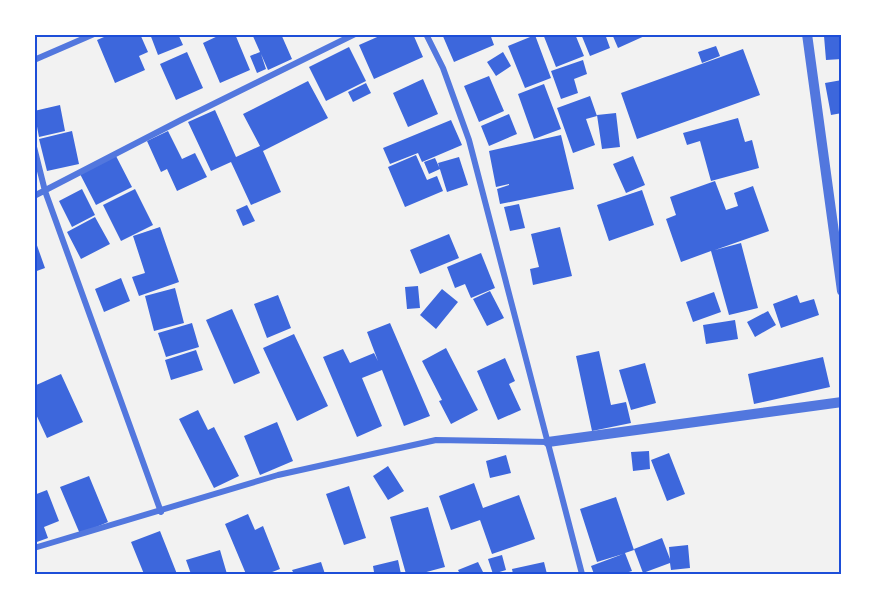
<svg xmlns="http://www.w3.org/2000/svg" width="876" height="609" font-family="'Crimson Pro',serif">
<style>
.building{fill:#3d67dc}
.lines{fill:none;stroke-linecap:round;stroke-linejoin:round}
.minor{stroke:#5277de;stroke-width:6}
.tertiary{stroke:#5277de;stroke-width:10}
.neatline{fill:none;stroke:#1d4ed8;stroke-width:2}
</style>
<rect width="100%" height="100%" fill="#f2f2f2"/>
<path class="building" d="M111,34H140L148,52L139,56L145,70L115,83L97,40Z
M150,34H178L183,45L158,55Z
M222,34H235L250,70L220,83L203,43Z
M252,34H281L292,59L268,70L261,54L266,69L257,73L250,56L260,52Z
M384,34H413L423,57L374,79L359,45Z
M442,34H473V36L490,34L494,45L454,62Z
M543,34H575L584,56L556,67Z
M581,34H605L610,48L590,56Z
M612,34H649L618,48Z
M535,35L551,78L525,88L508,46Z
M842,35V59L826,60L824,36Z
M716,46L720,56L702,63L698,52Z
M349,47L366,81L326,101L309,67Z
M743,49L760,95L637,139L621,93Z
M187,52L203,88L176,100L160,64Z
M503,52L511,66L496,76L487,62Z
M583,60L587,74L574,79L578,93L561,99L551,71Z
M489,76L504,111L479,122L464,86Z
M423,79L438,114L408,127L393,93Z
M842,80V113L831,115L825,83Z
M308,81L328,118L263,151L281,192L251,205L231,162L211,171L188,122L215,110L236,157L260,146L243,114Z
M366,83L371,93L353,102L348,92Z
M544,84L561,129L534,139L518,94Z
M590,96L597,116L586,119L595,145L573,153L557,108Z
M60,105L65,131L39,137L34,111Z
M616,113L620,147L602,149L597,115Z
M509,114L517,134L489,146L481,126Z
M738,118L745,142L752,140L759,168L711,181L700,141L687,145L683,133Z
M451,120L462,145L422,162L418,153L390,164L383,148Z
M72,131L79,164L47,171L39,139Z
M168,131L182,159L195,153L207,177L177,191L167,169L161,172L147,141Z
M561,135L574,189L500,204L497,189L509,185V184L496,187L489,151Z
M416,155L427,180L437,176L443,191L405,207L388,167Z
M116,156L132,187L96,205L80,174Z
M633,156L645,185L626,193L613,164Z
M459,157L468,185L447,192L438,163Z
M435,158L440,169L429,174L424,162Z
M715,181L726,210L738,206L734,193L753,186L769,231L715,250L741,243L758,308L729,315L711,251L681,262L666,219L676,215L670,197Z
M82,189L95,215L72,227L59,201Z
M135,189L153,225L121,241L103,205Z
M642,190L654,225L609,241L597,205Z
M519,204L525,228L510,231L504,207Z
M247,205L255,221L243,226L236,210Z
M95,217L110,244L81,259L67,232Z
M160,227L179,282L139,296L132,277L145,273L133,236Z
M560,227L572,276L533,285L530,269L539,267L531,234Z
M449,234L459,258L420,274L410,250Z
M34,237L45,268L34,272Z
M481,253L495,288L471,298L465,284L455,288L447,267Z
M121,278L130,301L104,312L95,289Z
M418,286L420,308L407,309L405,287Z
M175,288L184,323L154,331L145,296Z
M442,289L458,302L436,329L420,315Z
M490,291L504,318L487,326L473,299Z
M714,292L721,312L693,322L686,302Z
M278,295L291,328L267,338L254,304Z
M797,295L800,303L814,299L819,315L781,328L773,304Z
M232,309L260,373L234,384L206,320Z
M768,311L776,325L755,337L747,322Z
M735,320L738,339L706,344L703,325Z
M192,323L199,347L166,357L158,333Z
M390,323L430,416L404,426L382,370L362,378L382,426L357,437L323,357L343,349L350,363L374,353L378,361L367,332Z
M294,334L328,406L297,421L263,348Z
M446,348L478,410L451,424L439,401L442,400L422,361Z
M196,350L203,370L171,380L165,360Z
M599,351L611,405L626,402L631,423L592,431L576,356Z
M823,357L830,387L754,404L748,374Z
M505,358L515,381L509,384L521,410L498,420L477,371Z
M645,363L656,403L631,410L619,370Z
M61,374L83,422L47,438L34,410V386Z
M198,410L208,430L214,427L239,476L214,488L179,419Z
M277,422L293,461L260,475L244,436Z
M649,451L650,469L633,471L631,452Z
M669,453L685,494L667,501L651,460Z
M506,455L511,473L490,478L486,461Z
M388,466L404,491L388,500L373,476Z
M89,476L108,522L80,534L60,487Z
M474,483L483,508L519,495L535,539L492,554L480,520L451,530L439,496Z
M349,486L366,538L344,545L326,494Z
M47,490L59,521L44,527L48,538L34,543V495Z
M616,497L634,550L625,553L632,571L622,574H594L591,566L623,554L597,562L580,509Z
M428,507L445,567L419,574H406L390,517Z
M248,514L255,530L263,526L280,569L267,574H246L225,524Z
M160,531L177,574H144L131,542Z
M662,538L670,559L669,547L688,545L690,568L671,570L670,563L643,573L634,549Z
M220,550L227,574H191L186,560Z
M502,555L506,570L493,574L488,559Z
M398,560L401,574H369L374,572L373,566Z
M321,562L325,574H294L292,570Z
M478,562L484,574H460L458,570Z
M544,562L547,574H513L512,569Z"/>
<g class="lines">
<path class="minor" d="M426,34L443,68L469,140L582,574
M34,60L94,34
M34,147L45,191L161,512
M34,196L181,120L355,34
M34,548L278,475L436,440L548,442"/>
<path class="tertiary" d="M807,34L842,291
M548,442L842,402"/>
</g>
<rect width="876" height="609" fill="none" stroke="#ffffff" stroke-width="72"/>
<rect x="36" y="36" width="804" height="537" class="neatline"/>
</svg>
